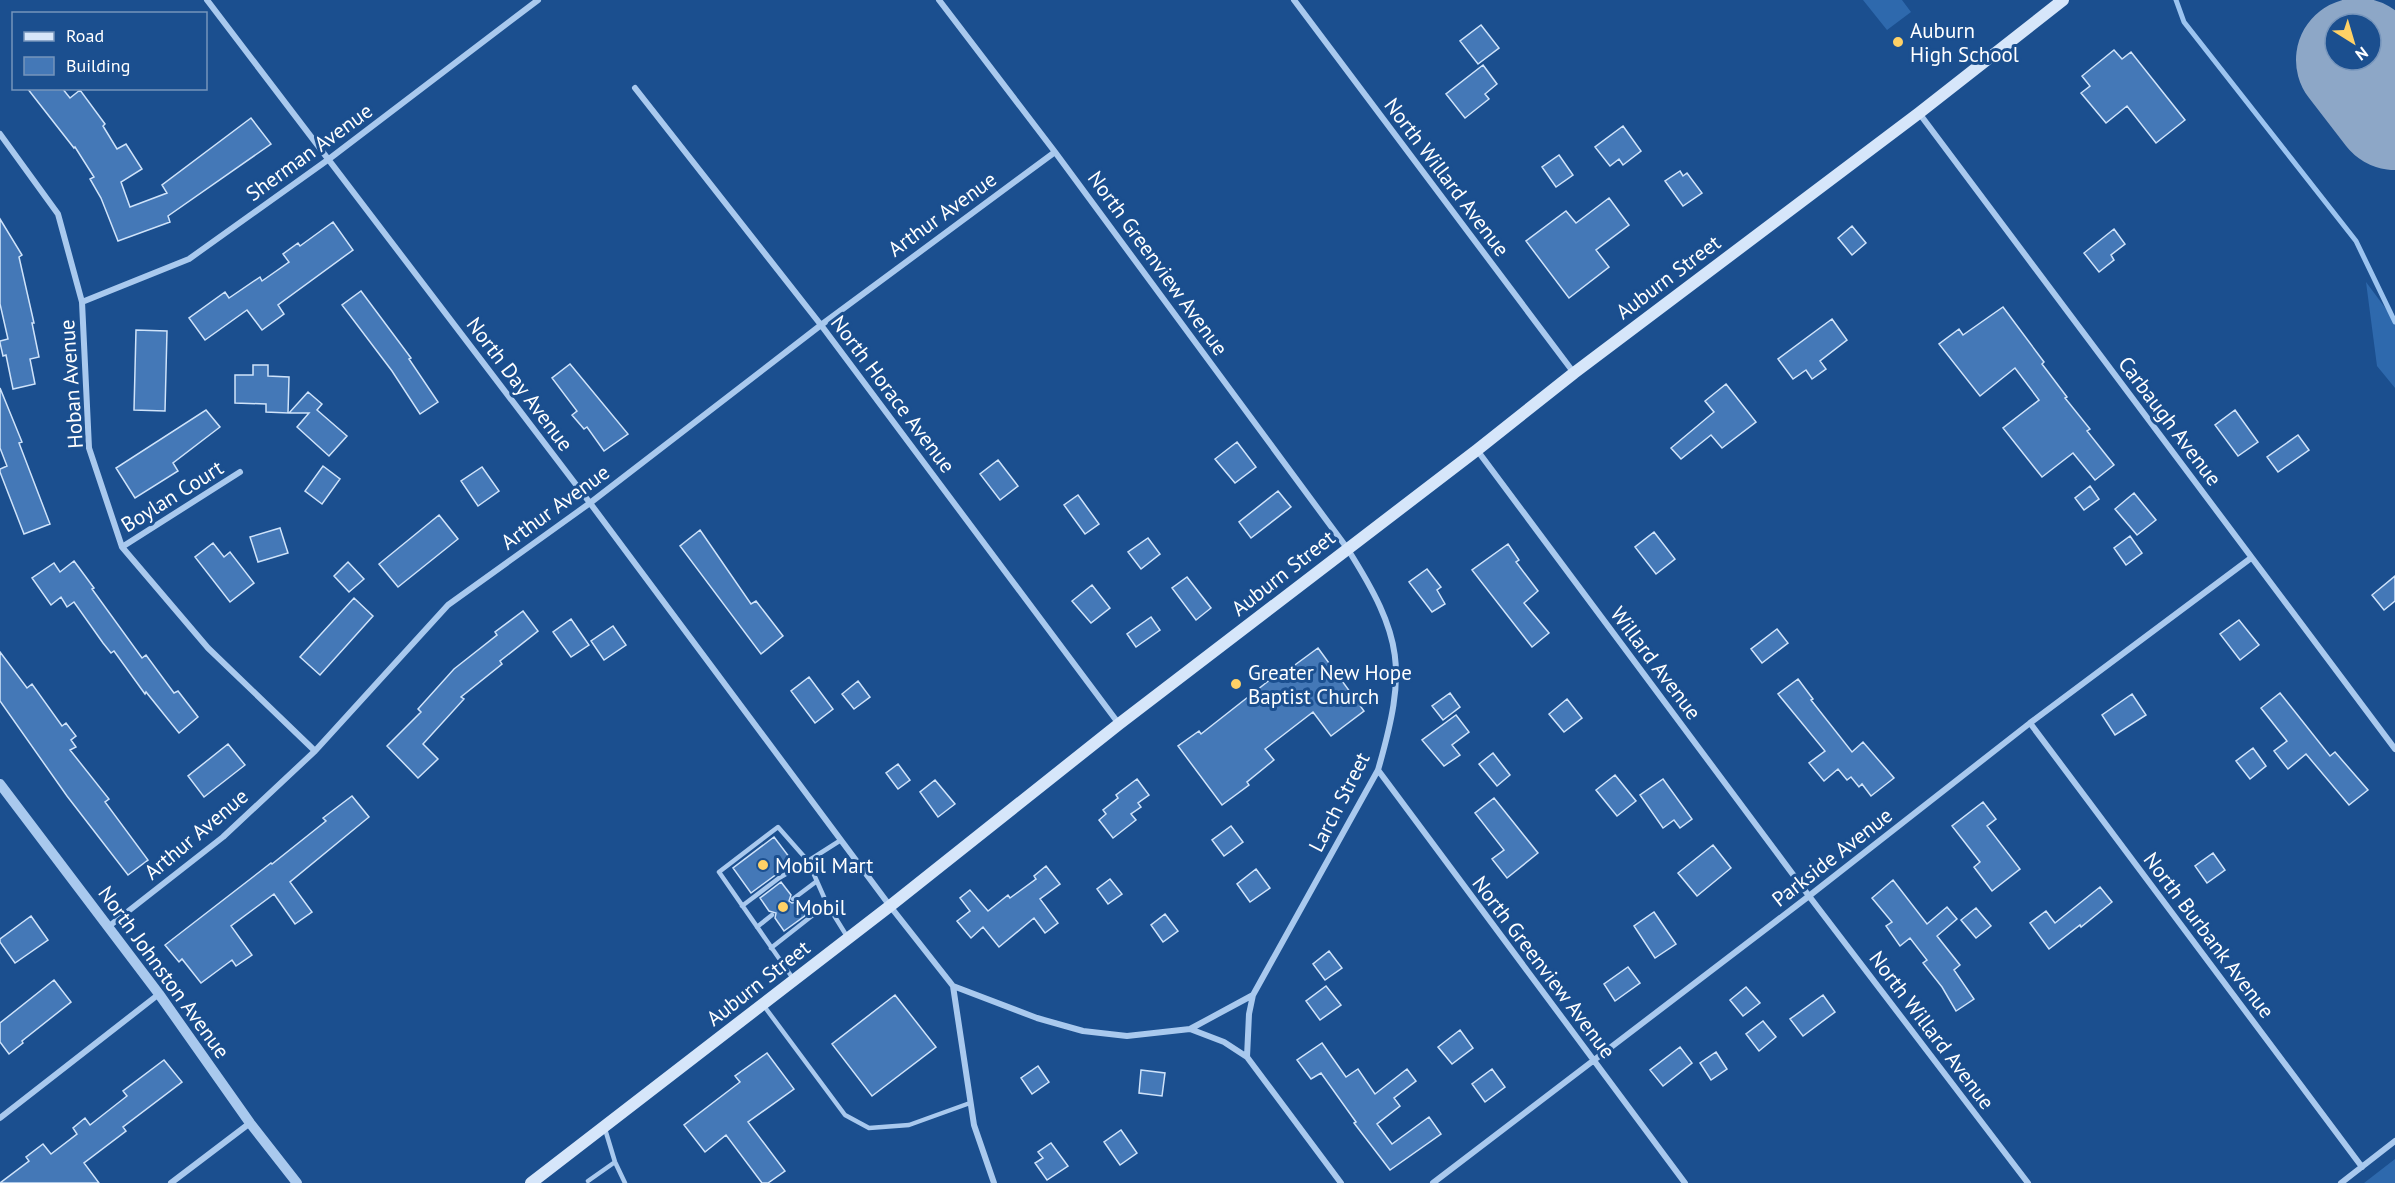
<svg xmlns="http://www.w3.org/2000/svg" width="2395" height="1183" font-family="'PT Sans',sans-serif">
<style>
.green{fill:#2e69ad}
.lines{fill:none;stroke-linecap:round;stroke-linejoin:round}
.stream{stroke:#9cc4f0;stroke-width:5}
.runway{stroke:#8da7c7;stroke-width:124}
.building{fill:#4478b7;stroke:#cfe3fa;stroke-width:1.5}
.service{stroke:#a9c9ee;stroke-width:4.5}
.minor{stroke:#a9c9ee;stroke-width:6}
.tertiary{stroke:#a9c9ee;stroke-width:10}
.secondary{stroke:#d6e6fa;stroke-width:12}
.poi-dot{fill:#ffd166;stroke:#1b4f8f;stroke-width:2}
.labels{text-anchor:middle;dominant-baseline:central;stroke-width:6;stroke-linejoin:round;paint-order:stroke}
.poi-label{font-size:21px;fill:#fff;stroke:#1b4f8f;text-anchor:start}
.street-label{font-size:21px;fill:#fff;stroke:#1b4f8f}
</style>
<rect width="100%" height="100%" fill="#1b4f8f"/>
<path class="green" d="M1863,0H1902L1911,12L1887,30Z
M2366,282L2395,321V388L2377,366Z
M2395,1159V1183H2364Z"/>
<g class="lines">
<path class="stream" d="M2176,0L2184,22L2356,241L2395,322"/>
<path class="runway" d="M2358,60L2395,108"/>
</g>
<path class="building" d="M1481,25L1499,48L1478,64L1460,41Z
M2114,50L2122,59L2131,52L2185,120L2156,143L2127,106L2106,123L2081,93L2090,86L2082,76Z
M1483,65L1497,84L1485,94L1489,99L1465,118L1446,94Z
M27,88H62L70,98L80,90L105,124L103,126L117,149L126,144L142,169L121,182L130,207L167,193L162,185L251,118L271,144L168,216L170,222L118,241L101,198L90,179L94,177L75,147L74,148Z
M1623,126L1641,151L1623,165L1619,159L1610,166L1595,147Z
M1559,155L1573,175L1556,187L1542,167Z
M1680,171L1683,176L1687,173L1702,193L1683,206L1665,181Z
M1609,198L1629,225L1596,250L1609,267L1569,298L1526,241L1566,211L1576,223Z
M0,219L22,255L19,257L34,323H32L39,357L30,359L35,384L13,389L6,355L3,356L0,343V341L8,339L0,304Z
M333,222L353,250L278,305L284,314L262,330L247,310L205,340L189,318L225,292L229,298L260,277L262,281L289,262L283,254L298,243L300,246Z
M1852,226L1866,243L1852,255L1838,238Z
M2114,229L2125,244L2111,255L2114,260L2099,272L2084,253Z
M361,291L411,358L409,359L438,402L420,414L392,371L342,305Z
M2003,307L2044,362L2042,364L2067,397L2065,398L2090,429L2087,431L2114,465L2095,480L2073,453L2042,477L2003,428L2039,400L2015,368L1980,396L1939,344L1959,329L1963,335Z
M1832,319L1847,340L1820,361L1826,369L1812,379L1806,370L1793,379L1778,359Z
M136,330L167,331L165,411L134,410Z
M570,364L628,434L604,451L587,427L584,429L572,415L577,411L552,378Z
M253,365H268V376L289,377L288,413L266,412V404L235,403V375H253Z
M1726,384L1756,422L1722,448L1711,435L1681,459L1671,448L1714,412L1705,401Z
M0,388L22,442L19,443L50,524L24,534L0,472V469L7,466L0,448Z
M308,392L322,404L317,410L347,436L329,456L297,427L309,413H289Z
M206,410L220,427L173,463L178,471L135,498L116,468Z
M2235,410L2258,442L2238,456L2215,425Z
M2298,435L2309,450L2278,472L2267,457Z
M1237,442L1256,467L1235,483L1215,459Z
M998,460L1018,486L1000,500L980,474Z
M323,466L340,479L322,504L305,491Z
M482,467L499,491L478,506L461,481Z
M2090,486L2099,499L2084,510L2075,498Z
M1278,491L1291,507L1251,538L1239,522Z
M2134,493L2156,520L2137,535L2115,509Z
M1078,495L1099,524L1085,534L1064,505Z
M439,515L458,539L398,587L379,564Z
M280,528L288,553L258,562L250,537Z
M700,530L751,604L756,601L783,636L761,654L680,546Z
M1654,532L1675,559L1656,574L1635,547Z
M2130,536L2142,553L2126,565L2114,548Z
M1148,538L1160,554L1141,569L1128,552Z
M213,543L224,557L230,552L254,583L230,602L195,557Z
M1508,544L1519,560L1516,562L1538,591L1524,603L1549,633L1532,647L1472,570Z
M74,561L94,588L92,589L142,658L146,655L174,693L178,691L198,717L179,733L146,692L145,694L114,651L111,653L103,643L74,602L67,607L61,597L51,605L32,578L54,563L60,572Z
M348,562L364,579L349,592L334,576Z
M1427,569L1441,587L1437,590L1445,604L1432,612L1409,582Z
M2395,576V601L2384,610L2372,595Z
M1187,577L1211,608L1196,620L1172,588Z
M1092,585L1110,608L1091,623L1072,601Z
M354,598L373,616L320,675L300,657Z
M523,611L538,631L500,661L502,664L461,697L464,699L423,744L438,759L418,778L387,746L421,712L418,709L454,669L497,635L495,632Z
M1151,617L1160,630L1136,647L1127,634Z
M571,619L589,645L571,657L553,632Z
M2239,620L2259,645L2240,660L2220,634Z
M613,626L626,645L604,660L591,641Z
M1777,629L1788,643L1762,663L1751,649Z
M1318,648L1364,711L1331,736L1313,712L1265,749L1274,760L1247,782L1249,785L1222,805L1178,746L1199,731L1201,734L1271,679L1273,681Z
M0,652L27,688L32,684L62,726L66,723L76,736L71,740L76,747L70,750L109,799L105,802L148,860L128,875L67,796L0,701Z
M809,677L833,709L815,723L791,691Z
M1798,679L1813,699L1811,700L1852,752L1863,742L1894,778L1871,796L1862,784L1859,787L1851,777L1847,780L1838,769L1824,781L1809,763L1825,751L1778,694Z
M858,681L870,697L854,709L842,694Z
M1450,693L1460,707L1443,720L1432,706Z
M2280,693L2330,756L2335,752L2368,790L2349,805L2306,754L2288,769L2274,751L2287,741L2261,708Z
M2132,694L2146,715L2115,735L2102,715Z
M1567,699L1582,718L1564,732L1549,714Z
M1456,715L1469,732L1452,745L1460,755L1444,766L1422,740Z
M228,744L245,765L204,797L188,776Z
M2253,748L2266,766L2250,779L2236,761Z
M1493,753L1510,775L1497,786L1479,764Z
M898,764L910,780L898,789L886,773Z
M1615,775L1636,801L1617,816L1596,790Z
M1137,779L1149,795L1138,803L1141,807L1131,814L1136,820L1113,838L1099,820L1106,814L1103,810L1118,798L1116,795Z
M1663,779L1692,819L1680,828L1674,820L1663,828L1640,795Z
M935,780L955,804L938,817L920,792Z
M352,796L369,817L290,882L312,912L295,924L274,894L231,926L252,955L236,966L232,960L201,983L182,959L179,962L165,945L271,863L272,864L326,821L323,818Z
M1494,798L1538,853L1507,878L1492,859L1504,850L1475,813Z
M1983,802L1996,819L1987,826L2020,869L1992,891L1974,867L1980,862L1952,826Z
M1231,826L1243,842L1224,856L1212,840Z
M774,837L793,862L751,893L733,868Z
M1713,845L1731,868L1697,896L1678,873Z
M2213,853L2225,870L2207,883L2195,866Z
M1046,866L1060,884L1040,899L1058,923L1045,933L1034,918L999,947L983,927L971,938L957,921L970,911L960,898L970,890L988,911L1008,895L1010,898L1036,879L1034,876Z
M1256,869L1270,888L1250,902L1237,884Z
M1110,879L1122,894L1108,904L1097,889Z
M1893,880L1927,924L1947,907L1957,919L1937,936L1960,965L1954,970L1974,999L1956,1011L1942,987L1923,963L1927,960L1910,938L1900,946L1886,926L1892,922L1872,898Z
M781,882L791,895L789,901L792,903L796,902L806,915L784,931L775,918L776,913L769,911L760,898Z
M2100,887L2112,902L2081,927L2080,925L2049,949L2030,923L2046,911L2055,923Z
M1976,908L1991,926L1976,938L1961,920Z
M1654,912L1676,944L1655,958L1634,926Z
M1165,914L1178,931L1163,942L1151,925Z
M31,916L48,940L15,963L0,942V939Z
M1329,951L1342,968L1325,980L1313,964Z
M1628,967L1640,983L1615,1001L1604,984Z
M54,980L71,1002L22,1041L23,1043L9,1054L0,1042V1023Z
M1326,986L1341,1005L1320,1020L1306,1001Z
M1746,987L1760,1003L1743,1016L1730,1000Z
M895,995L936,1047L872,1096L832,1044Z
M1823,995L1835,1012L1803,1036L1790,1019Z
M1763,1021L1776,1037L1759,1051L1746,1034Z
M1460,1030L1473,1048L1452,1064L1438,1047Z
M1322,1043L1346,1077L1358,1069L1375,1094L1407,1069L1416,1081L1394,1098L1400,1106L1377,1124L1392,1144L1429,1117L1441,1134L1390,1170L1354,1123L1356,1122L1321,1073L1311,1079L1297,1060Z
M1680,1047L1692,1063L1663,1086L1650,1070Z
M1716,1052L1727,1069L1711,1080L1700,1063Z
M767,1053L794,1089L748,1122L785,1171L768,1183H762L726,1135L705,1152L684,1125L740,1082L735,1076Z
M164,1060L182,1082L123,1127L126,1131L84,1163L99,1183H0L29,1161L26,1157L43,1144L51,1154L77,1134L73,1128L85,1118L90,1125L127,1096L123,1091Z
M1038,1066L1049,1082L1032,1094L1021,1078Z
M1492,1069L1505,1087L1485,1102L1472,1084Z
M1141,1070L1165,1073L1162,1096L1139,1093Z
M1121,1130L1137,1153L1120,1165L1104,1142Z
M1051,1143L1068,1166L1047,1180L1035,1163L1043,1158L1038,1152Z"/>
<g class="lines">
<path class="service" d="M793,899L817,881
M742,906L779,878L808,861L827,904L848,938
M757,927L772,915
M771,948L827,904
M794,980L719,872L778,827L808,861L841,840
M764,1006L845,1115L869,1128L909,1125L970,1103
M605,1129L615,1162L625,1183
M588,1181L615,1162"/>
<path class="minor" d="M207,0L590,503L890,906L953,986L1037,1018L1083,1031L1127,1036L1190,1029L1224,1042L1247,1057L1249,1014L1253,995L1378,770C1407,669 1404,638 1347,548L1055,152L939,0
M1294,0L1574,373
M635,88L821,325L1119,724
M1919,113L2395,749
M0,134L58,214L82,302L89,448L122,547L208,648L315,751
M82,302L189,259L329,159L538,0
M1477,450L1809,896L2028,1183
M122,547L240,472
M2030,723L2362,1167
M1378,770L1685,1183
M108,927L223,837L315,751L448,605L590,503L821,325L1055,152
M953,986L974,1125L994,1183
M1190,1029L1253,995
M1247,1057L1341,1183
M0,1118L159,994
M171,1183L250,1123
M1433,1183L1809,896L2030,723L2251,558
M2341,1183L2395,1141"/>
<path class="tertiary" d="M0,784L159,994L250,1123L297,1183"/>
<path class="secondary" d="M531,1183L890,906L1119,724L1477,450L1574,373L1919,113L2063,0"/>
</g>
<g class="poi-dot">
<circle cx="1898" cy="42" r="6"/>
<circle cx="1236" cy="684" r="6"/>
<circle cx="763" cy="865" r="6"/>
<circle cx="783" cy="907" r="6"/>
</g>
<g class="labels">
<g class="poi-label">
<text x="1910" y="30">Auburn<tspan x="1910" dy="24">High School</tspan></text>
<text x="1248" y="672">Greater New Hope<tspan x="1248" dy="24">Baptist Church</tspan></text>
<text x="775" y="865">Mobil Mart</text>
<text x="795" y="907">Mobil</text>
</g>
<g class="street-label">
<text transform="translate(309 152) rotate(-36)">Sherman Avenue</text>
<text transform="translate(1447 177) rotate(53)">North Willard Avenue</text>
<text transform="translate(942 214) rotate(-36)">Arthur Avenue</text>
<text transform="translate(1158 263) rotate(54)">North Greenview Avenue</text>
<text transform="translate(1668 277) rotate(-37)">Auburn Street</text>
<text transform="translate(71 384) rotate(-94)">Hoban Avenue</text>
<text transform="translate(520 384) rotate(53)">North Day Avenue</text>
<text transform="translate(893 394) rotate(53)">North Horace Avenue</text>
<text transform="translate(2170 421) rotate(53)">Carbaugh Avenue</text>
<text transform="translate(172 496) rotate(-32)">Boylan Court</text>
<text transform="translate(555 507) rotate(-36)">Arthur Avenue</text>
<text transform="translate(1283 573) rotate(-38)">Auburn Street</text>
<text transform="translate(1656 663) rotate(53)">Willard Avenue</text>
<text transform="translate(1339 802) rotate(-63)">Larch Street</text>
<text transform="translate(196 834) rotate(-40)">Arthur Avenue</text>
<text transform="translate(1832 857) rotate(-38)">Parkside Avenue</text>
<text transform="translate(2209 935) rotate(53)">North Burbank Avenue</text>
<text transform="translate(1544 967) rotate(53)">North Greenview Avenue</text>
<text transform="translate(164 972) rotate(54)">North Johnston Avenue</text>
<text transform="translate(758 983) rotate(-38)">Auburn Street</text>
<text transform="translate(1932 1030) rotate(53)">North Willard Avenue</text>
</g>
</g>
<rect x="12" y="12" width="195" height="78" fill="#1b4f8f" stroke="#7695bc" stroke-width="1.5"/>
<rect x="24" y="32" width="30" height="9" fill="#d6e6fa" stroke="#7695bc" stroke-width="1.5"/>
<text x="66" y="42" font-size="18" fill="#ffffff">Road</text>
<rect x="24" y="57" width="30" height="18" fill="#4478b7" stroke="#7695bc" stroke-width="1.5"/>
<text x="66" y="72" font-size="18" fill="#ffffff">Building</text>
<g transform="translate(2353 42) rotate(143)"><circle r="28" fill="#1b4f8f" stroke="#7695bc" stroke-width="1.5"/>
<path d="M0-4.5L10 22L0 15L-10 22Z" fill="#ffd166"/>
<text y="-9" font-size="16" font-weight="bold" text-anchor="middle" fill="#ffffff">N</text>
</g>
</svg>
